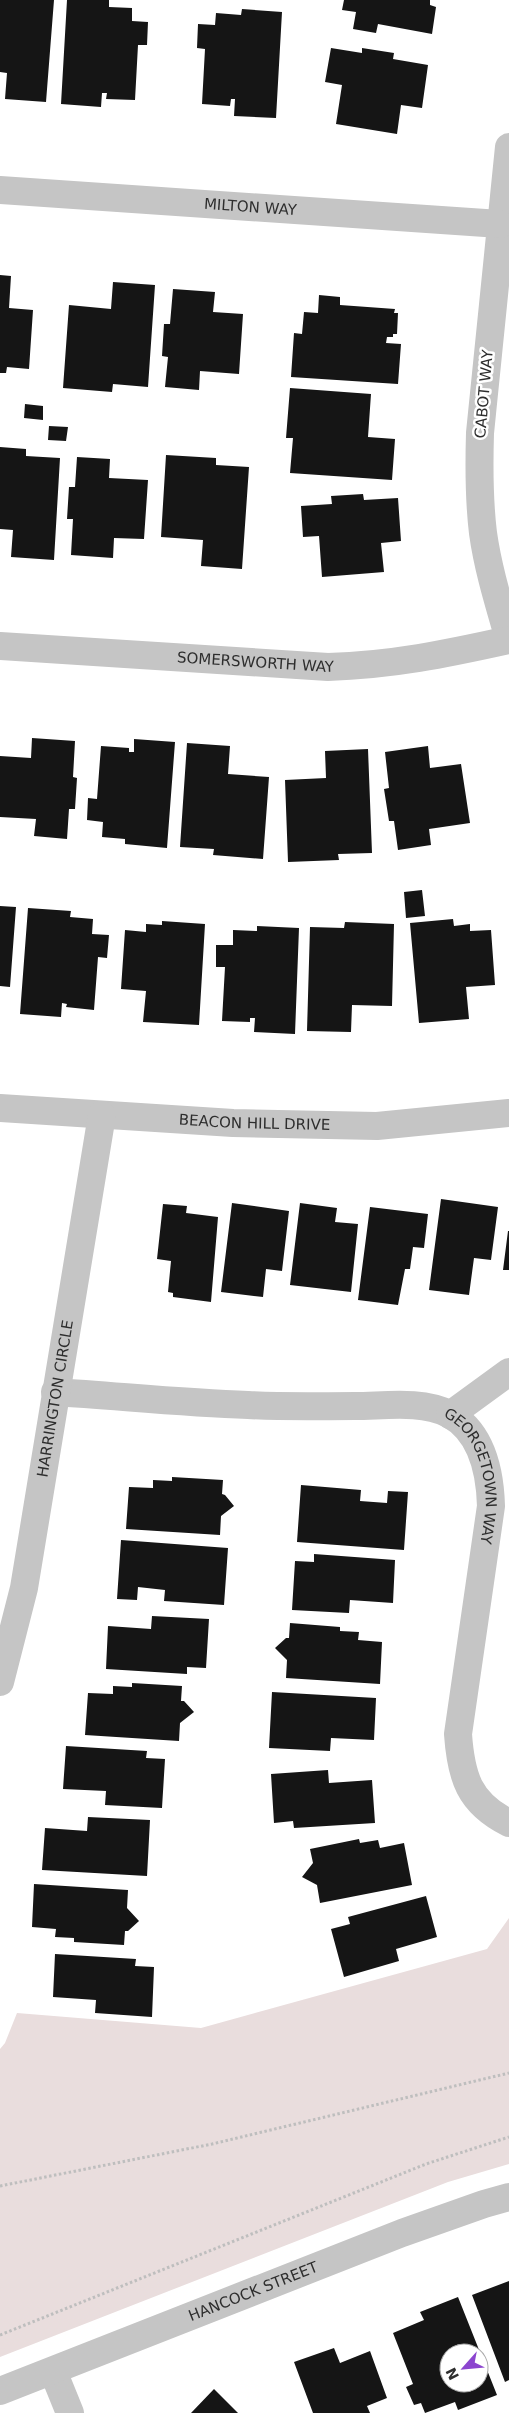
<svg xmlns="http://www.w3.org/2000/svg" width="509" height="2413" font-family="'DejaVu Sans',sans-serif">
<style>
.green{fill:#e9dddd}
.building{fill:#151515;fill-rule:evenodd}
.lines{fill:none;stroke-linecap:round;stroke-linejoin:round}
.path{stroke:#bebebe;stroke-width:3;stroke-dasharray:2.5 2.5;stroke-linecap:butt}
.minor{stroke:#c5c5c5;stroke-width:28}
.labels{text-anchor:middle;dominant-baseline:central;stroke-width:5;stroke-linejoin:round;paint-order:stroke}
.street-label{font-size:15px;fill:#2e2e2e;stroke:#fff}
</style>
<rect width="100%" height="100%" fill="#fff"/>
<path class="green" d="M509,1918V2164L448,2182L0,2357V2049L5,2043L17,2013L201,2028L487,1949Z"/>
<path class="building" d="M0,0H54L46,102L5,99L7,73L0,72Z
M67,0H109V7L132,8V21L148,22L147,45H138L135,100L106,99L107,93H102L101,107L61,104Z
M344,0H430V5L436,7L432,34L378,24L376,33L353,29L356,12L342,10Z
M242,9L282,12L276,118L234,116L235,99H231L230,106L202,104L205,49L197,48L198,24L215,25L216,13L241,15Z
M331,48L362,53V48L394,53L393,59L428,65L422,108L401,105L397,134L336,124L342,85L325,82Z
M0,275L11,276L9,308L33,310L29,369L7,367L6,373H0Z
M113,282L155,285L148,387L113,384L112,392L63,388L69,305L111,309Z
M173,289L215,292L213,312L243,314L239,374L200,371L199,390L165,387L168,357L162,356L164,324H170Z
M319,295L340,297V305L395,309L394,313H398L397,334H393V337H387L386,343L401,344L398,384L291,377L294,333L302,334L304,312L318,313Z
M290,388L371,394L368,437L395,439L392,480L290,473L293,438H286Z
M25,404L43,406V420L24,418Z
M49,426L68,427L66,441L48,440Z
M0,447L26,449V456L60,458L54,560L11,557L13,530L0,529Z
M166,455L216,458V465L249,467L242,569L201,566L203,540L161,537Z
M77,457L110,459L109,478L148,480L144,539L114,538L113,558L71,555L73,519H67L69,487H75Z
M363,494L364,500L398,498L401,541L381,543L384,572L322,577L319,536L303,537L301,506L332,504L331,496Z
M32,738L75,741L73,777L77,778L75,809H69L67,839L34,836L36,819L0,817V756L31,758Z
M134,739L175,742L167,848L125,844V839L102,837L103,822L87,820L88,798L97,799L101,746L129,748V752H134Z
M187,743L230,746L228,774L269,777L263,859L213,855L214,849L180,847Z
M428,746L430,768L461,764L470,823L429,829L431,845L398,850L394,821H389L384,789L389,788L385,752Z
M368,749L372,853L338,854L339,860L288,862L285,780L326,778L325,751Z
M422,890L425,916L406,918L404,892Z
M0,906L16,907L10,987L0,986Z
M28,908L71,911L70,917L93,919L92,934L109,935L107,958L98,957L94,1010L66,1007L67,1004L62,1003L61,1017L20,1014Z
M453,919L454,926L470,924V931L491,930L495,985L466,987L469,1019L419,1023L410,923Z
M162,921L205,924L199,1025L143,1022L146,991L121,989L125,930L146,932V924L162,925Z
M345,922L394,924L392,1006L352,1005L351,1032L307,1031L310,927L344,928Z
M257,926L299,928L295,1034L254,1032L255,1018H250V1022L222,1021L225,967H216V945H233V930L257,931Z
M441,1199L498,1207L491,1260L474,1258L469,1295L429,1290Z
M232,1203L289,1211L282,1271L266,1269L263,1297L221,1292Z
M300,1203L337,1208L335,1222L358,1224L351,1292L290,1285Z
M163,1204L187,1206L186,1213L218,1217L211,1302L173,1297V1293L168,1292L171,1261L157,1259Z
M370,1207L428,1214L424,1248L413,1247L410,1269H405L398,1305L358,1300Z
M508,1231H509V1270H503Z
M172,1477L223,1480L222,1494L225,1495L234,1506L221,1516L220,1535L126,1529L129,1487L153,1488V1480L172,1481Z
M301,1485L361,1490L360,1501L387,1503L388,1491L408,1492L404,1550L297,1542Z
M121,1540L228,1548L224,1605L164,1601L165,1590L138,1587L137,1600L117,1599Z
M314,1554L395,1560L393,1603L350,1600L349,1613L292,1610L295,1561L314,1562Z
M152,1616L209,1619L206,1668L187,1667V1674L106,1669L108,1626L151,1629Z
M290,1623L340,1627V1631L359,1632L358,1640L382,1642L380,1684L286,1678L287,1660L275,1648L286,1638H289Z
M132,1683L182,1686L181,1701H184L194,1712L180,1723L179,1741L85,1735L88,1693L113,1694V1686L132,1687Z
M272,1692L376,1698L374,1740L331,1738L330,1751L269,1748Z
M66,1746L147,1751L146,1758L165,1759L162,1808L105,1805L106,1791L63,1789Z
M328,1770L329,1783L372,1780L375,1823L294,1828L293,1821L274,1823L271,1774Z
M88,1817L150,1820L147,1876L42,1870L45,1828L87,1831Z
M359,1839L360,1843L378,1840L380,1848L404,1843L412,1885L320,1903L317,1885L302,1877L313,1863L310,1849Z
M34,1884L128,1890L127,1908L139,1921L128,1931H125L124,1945L74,1942V1938L55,1937L56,1929L32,1927Z
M426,1896L437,1937L396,1949L399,1961L344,1977L331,1929L350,1924L348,1917Z
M55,1954L136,1959L135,1966L154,1967L152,2017L95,2013L96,2000L53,1997Z
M509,2281V2380L505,2382L472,2295Z
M458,2297L497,2395L458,2410L455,2402L425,2413L421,2403L414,2405L406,2387L413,2384L393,2333L424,2320L420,2312ZM449,2353H479V2383H449Z
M334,2348L340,2363L370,2351L387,2398L367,2406L370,2413H313L294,2362Z
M214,2389L238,2413H191Z"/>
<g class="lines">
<path class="path" d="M0,2186L212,2144L509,2073
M0,2335L426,2164L509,2137"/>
<g class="minor">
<path d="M509,147L480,433C479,466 479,500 483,533C488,569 499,604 509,639"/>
<path id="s1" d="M0,190L500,224"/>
<path id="s2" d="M0,646L328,667C392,665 446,654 509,640"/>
<path id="s3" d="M0,1108L233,1123L377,1126L509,1113"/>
<path id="s4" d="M55,1392C119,1396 184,1403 248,1405C284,1407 319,1406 355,1406C384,1406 422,1400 449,1414C482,1432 490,1471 491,1506L458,1734C461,1777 469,1803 509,1823"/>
<path d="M450,1415L509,1372"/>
<path id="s5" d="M0,1682L24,1588L102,1115"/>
<path d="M53,2371L70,2413"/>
<path id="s6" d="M0,2391L402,2233L484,2204L509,2197"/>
</g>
</g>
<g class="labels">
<g class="street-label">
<text stroke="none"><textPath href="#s1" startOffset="251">MILTON WAY</textPath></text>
<text transform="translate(484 394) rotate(-85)">CABOT WAY</text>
<text stroke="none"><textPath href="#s2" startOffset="256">SOMERSWORTH WAY</textPath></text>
<text stroke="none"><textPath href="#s3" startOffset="255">BEACON HILL DRIVE</textPath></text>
<text stroke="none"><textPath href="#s5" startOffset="289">HARRINGTON CIRCLE</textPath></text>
<text stroke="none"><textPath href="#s4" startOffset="466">GEORGETOWN WAY</textPath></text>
<text stroke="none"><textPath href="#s6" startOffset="272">HANCOCK STREET</textPath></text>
</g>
</g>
<g transform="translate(464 2368) rotate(243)"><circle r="24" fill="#ffffff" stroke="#ababab"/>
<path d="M0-4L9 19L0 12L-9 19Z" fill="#8c45cf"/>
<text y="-8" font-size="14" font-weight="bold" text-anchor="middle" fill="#2e2e2e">N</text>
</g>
</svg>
